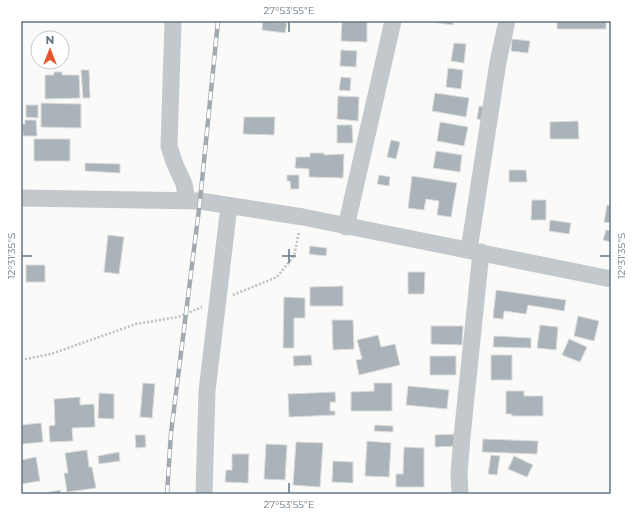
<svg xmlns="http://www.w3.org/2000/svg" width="632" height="515" font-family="Montserrat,sans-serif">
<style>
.building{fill:#aab3b9;stroke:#dcdcda}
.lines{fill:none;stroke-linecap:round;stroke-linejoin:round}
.path{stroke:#bbbfc2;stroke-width:2.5;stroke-dasharray:2 2;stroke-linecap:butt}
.minor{stroke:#c3c8cc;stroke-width:17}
.rail-casing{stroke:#a2aab0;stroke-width:4.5}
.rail{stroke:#fff;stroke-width:3;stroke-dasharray:9;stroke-linecap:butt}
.ticks{fill:none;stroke:#657683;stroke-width:1.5}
.neatline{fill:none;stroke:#657683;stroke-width:1.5}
.ticks-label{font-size:10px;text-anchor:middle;fill:#657683}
</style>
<rect width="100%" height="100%" fill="#fafaf8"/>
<path class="building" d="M263,21L287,23L285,33L262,30Z
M342,21H367V42L341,41Z
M433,21H453V25L432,22Z
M557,21H606V29H557Z
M512,39L530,41L528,53L511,51Z
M454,43L466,44L464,63L451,61Z
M341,50L357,51L356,67L340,66Z
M448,68L463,70L461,89L446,87Z
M81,70H89L90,98H83Z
M54,72H62V75H79L80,98L45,99V75H54Z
M341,77L351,78L350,91L339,90Z
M435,93L469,98L466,117L432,111Z
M338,96L359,97L358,121L337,119Z
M41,103L81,104V128L41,127Z
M26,105H38V118L26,117Z
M479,106L487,107L486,120L477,119Z
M244,117H275L274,135L243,134Z
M25,120H36L37,136H23L22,124H25Z
M578,121L579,139H550V122Z
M440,122L468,127L464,146L437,141Z
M337,125H352L353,143H337Z
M34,139H70V161H34Z
M391,140L400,142L396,159L387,157Z
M436,151L462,155L460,172L433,168Z
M310,153H324V155L344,154L343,178L309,177V169L295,168L296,157H310Z
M85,163L120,164V173L85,171Z
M509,170H526L527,182H509Z
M287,175H299V189H291L290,181H287Z
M379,175L390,177L389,186L377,184Z
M412,176L457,183L451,217L437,215L439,201L426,199L424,210L408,208Z
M532,200H546V220H531Z
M607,205L611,206V223L604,222Z
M550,220L571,223L569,234L549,231Z
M606,230L611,231V242L603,240Z
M108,235L124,237L119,274L104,272Z
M310,246L327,248L326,256L309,254Z
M26,265H45V282H26Z
M408,272H425L424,294H408Z
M343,286V306H310V287Z
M496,290L566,300L564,311L528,305L526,314L504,311L503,319L493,318Z
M284,297L305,298V318H294V348H283Z
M578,316L599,321L594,341L574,336Z
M332,320H353L354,349L333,350Z
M540,325L558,327L556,350L537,348Z
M431,326H463L462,345L431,344Z
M378,335L381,347L395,344L400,365L359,375L356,360L362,359L357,340Z
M494,336L531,338V348L493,347Z
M569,339L587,347L580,362L562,355Z
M311,355L312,365L294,366L293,356Z
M491,355H512V380H491Z
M430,356H456V375H430Z
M143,383L155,384L152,418L140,417Z
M374,383H392V411H351V392L374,391Z
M408,386L449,390L447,409L406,405Z
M506,391H524V396H543V416H512V414H506Z
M335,392L336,402H330V411H335V415L289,417L288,394Z
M99,393L114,394V419L98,418Z
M80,397V405L94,404L95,427L72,428L73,441L50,442L49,426L55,425L54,399Z
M41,423L43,442L21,444V425Z
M375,425L393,426V432L374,431Z
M456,434L457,446L435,447V435Z
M135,435H145L146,447L136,448Z
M483,439L538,441L537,454L482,452Z
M367,441L391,443L389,477L365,476Z
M296,442L323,443L320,487L293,485Z
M266,444L287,445L285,480L264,479Z
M404,447L424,448V487H396V474H403Z
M87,450L89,467H92L96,488L67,492L64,473H68L65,453Z
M119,452L120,461L99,464L98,456Z
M232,454H249L248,483L225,482L226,470H232Z
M491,455L500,456L497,475L488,474Z
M514,456L533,465L527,477L508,469Z
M36,457L40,481L21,484V460Z
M333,461L353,462V483L332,482Z
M60,490L61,494H41Z"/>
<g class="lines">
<path class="path" d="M233,295L277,277L294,256L299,232
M21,360L51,354L136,324L178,317L202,307"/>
<path class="minor" d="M173,21L169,146L174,162L184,184L187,200
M21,198L200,201L303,217L611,279
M346,227L393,21
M469,250L498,62L507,21
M204,494L207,391L229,206
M460,494L459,473L462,437L481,252"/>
<g class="rail-casing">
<path id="rail" d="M167,494L171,433L200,201L218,21"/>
</g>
<use href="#rail" class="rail"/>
</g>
<path class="ticks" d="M289,22V32M289,249V263M22,256H32M282,256H296M600,256H610M289,483V493"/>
<rect width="632" height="515" fill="none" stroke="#ffffff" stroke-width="44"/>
<g transform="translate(50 50)"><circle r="19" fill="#ffffff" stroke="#c1c8cd"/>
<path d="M0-3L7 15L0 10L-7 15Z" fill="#e4572e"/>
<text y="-6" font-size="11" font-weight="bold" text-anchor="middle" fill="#657683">N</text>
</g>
<rect x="22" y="22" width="588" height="471" class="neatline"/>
<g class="ticks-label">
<text x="289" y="14">27°53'55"E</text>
<text transform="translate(11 256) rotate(-90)" y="4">12°31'35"S</text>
<text transform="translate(621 256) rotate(-90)" y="4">12°31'35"S</text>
<text x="289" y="508">27°53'55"E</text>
</g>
</svg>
